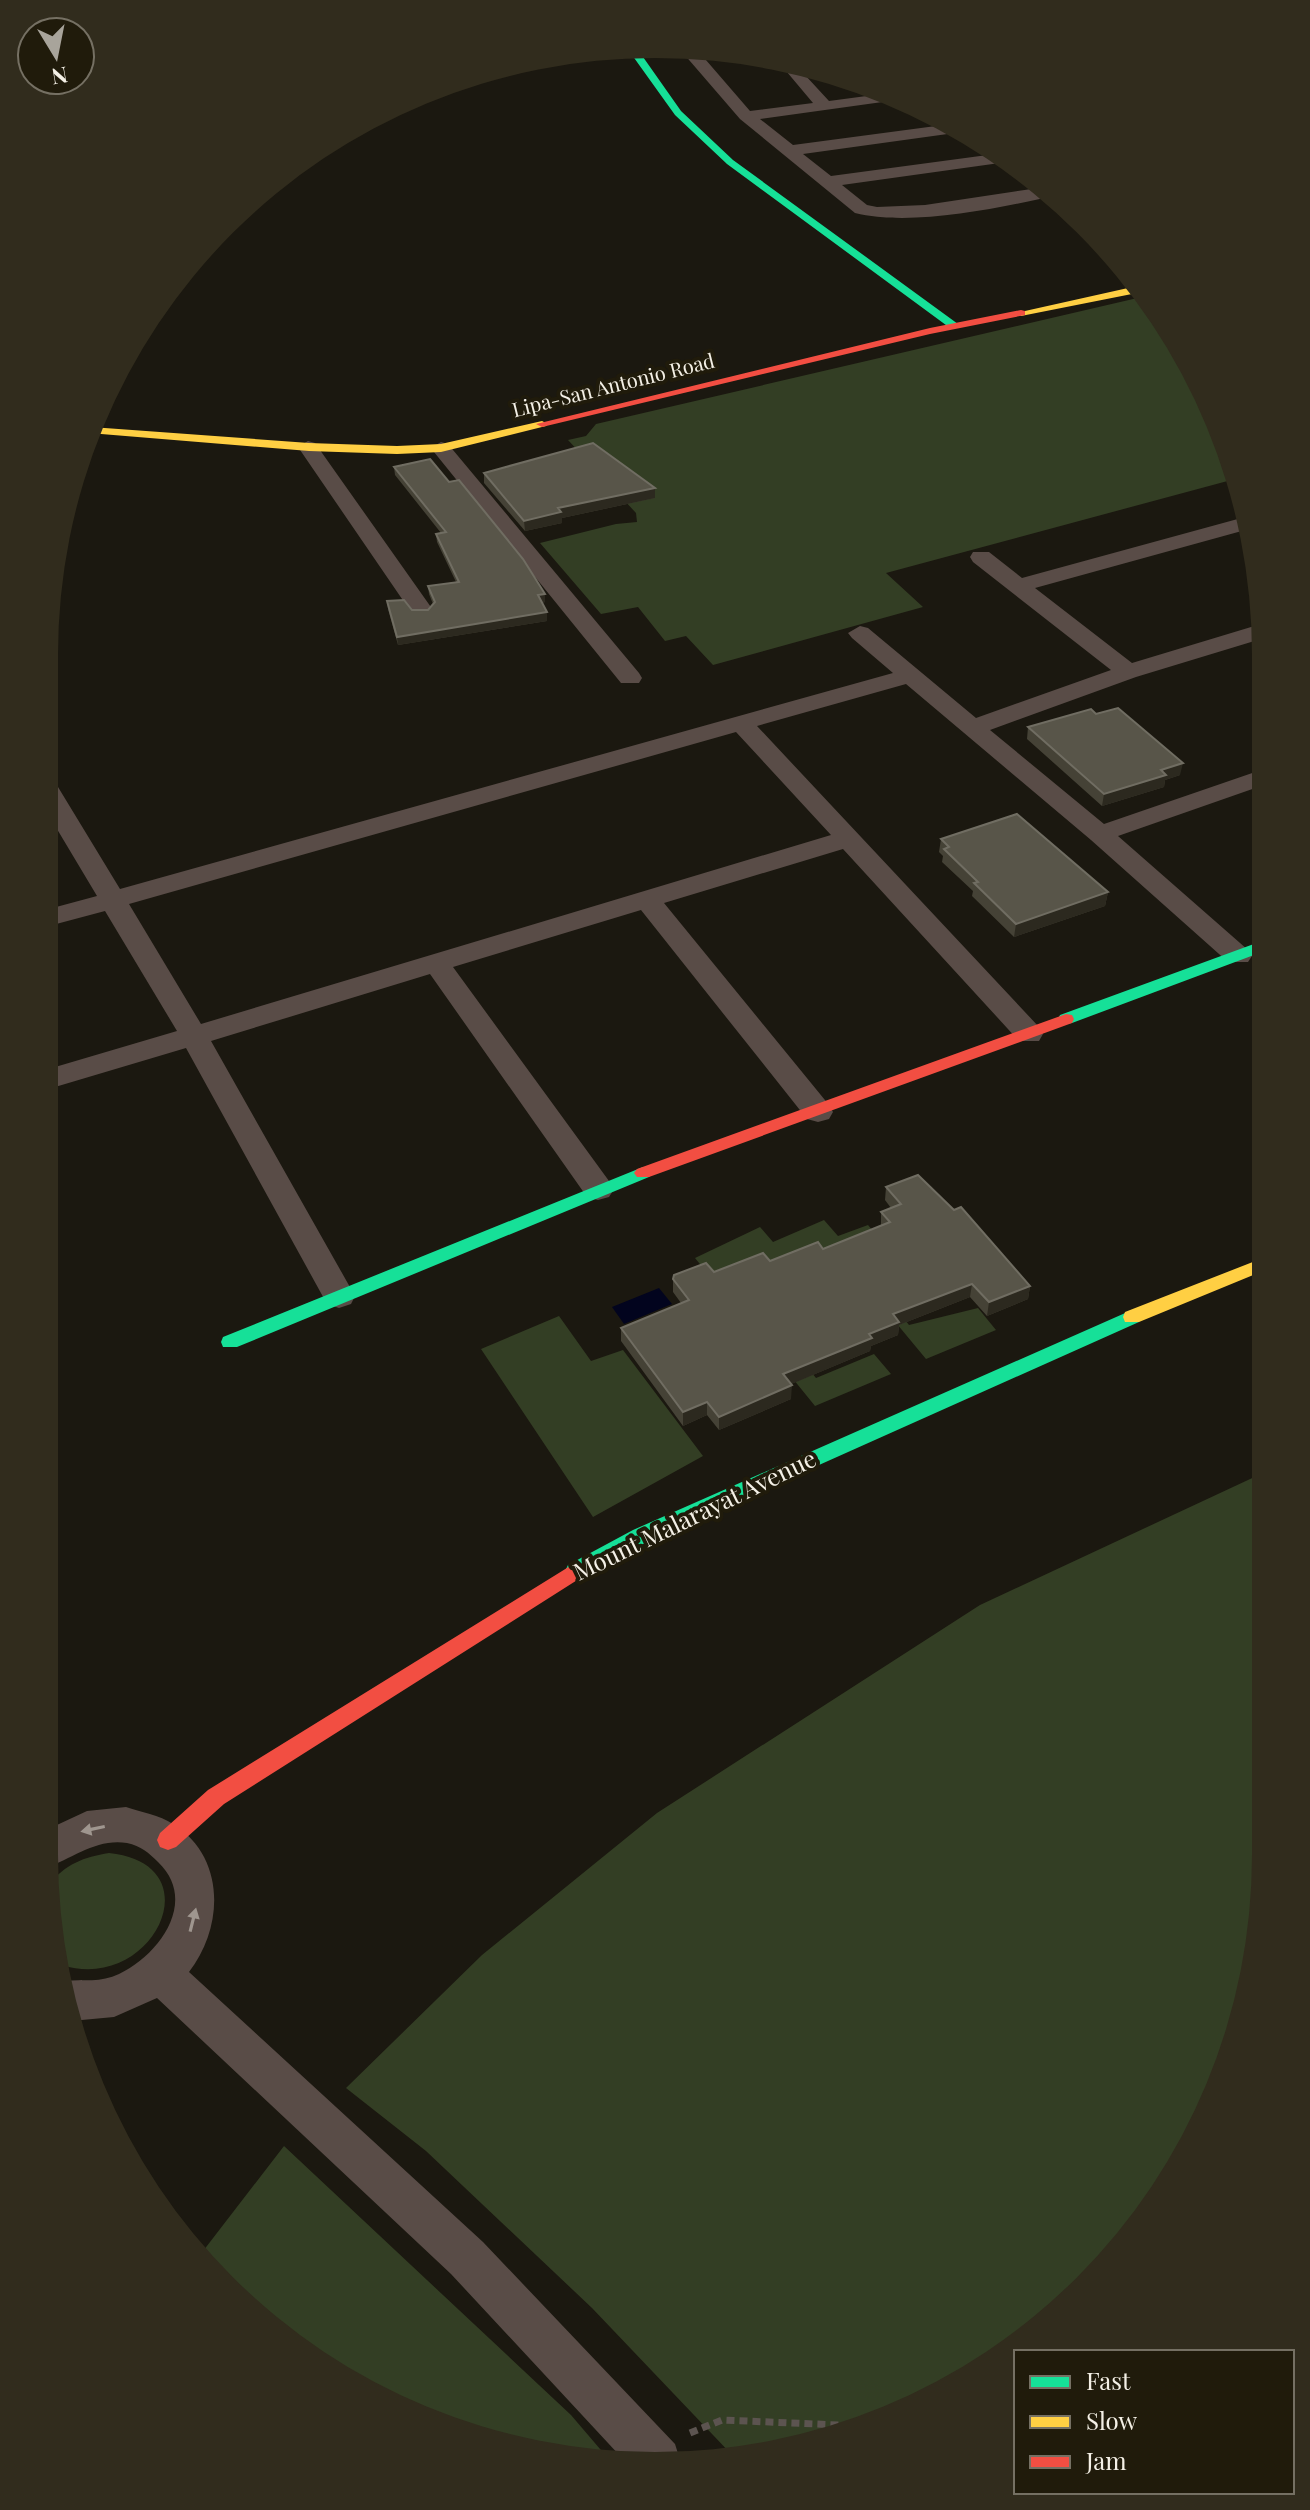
<svg xmlns="http://www.w3.org/2000/svg" width="1310" height="2510" font-family="'Playfair Display',serif">
<style>
.green{fill:#333e24}
.water{fill:#02041e}
.lines{fill:none;stroke-linecap:round;stroke-linejoin:round}
.path{stroke:#5c5450;stroke-width:7;stroke-dasharray:8 5;stroke-linecap:butt}
.street{fill:#594c47;fill-rule:evenodd}
.fast{fill:#16e098;fill-rule:evenodd}
.slow{fill:#ffcf43;fill-rule:evenodd}
.jam{fill:#f24e42;fill-rule:evenodd}
.wall{fill:#454236}
.shaded-wall{fill:#2c291f}
.building{fill:#585549;stroke:#706d62;stroke-width:2}
.oneway{fill:#9f968f}
.labels{text-anchor:middle;dominant-baseline:central;stroke-width:8;stroke-linejoin:round;paint-order:stroke}
.far-street-label{font-size:20px;fill:#f4f0e6;stroke:#201b0b}
.street-label{font-size:24px;fill:#f4f0e6;stroke:#201b0b}
</style>
<rect width="100%" height="100%" fill="#1b1810"/>
<path class="green" d="M1146,296C1190,346 1218,415 1235,479L886,573L923,607L713,665L686,636L665,641L638,607L601,614L540,543L616,524L637,522L636,513L568,440L586,436L596,424Z
M824,1220L838,1236L868,1225L890,1252L861,1264L909,1325L978,1308L996,1330L926,1359L839,1254L798,1356L816,1378L874,1354L891,1374L815,1406L695,1258L760,1227L773,1242Z
M559,1316L591,1361L623,1350L703,1456L593,1517L481,1349Z
M1263,1473L1265,1895L1245,2014L1203,2126L1087,2287L994,2363L889,2419L733,2456L592,2308L426,2151L346,2088L482,1955L657,1813L980,1605Z
M109,1853C216,1864 152,1994 62,1965L49,1885C65,1864 84,1857 109,1853Z
M284,2146L571,2415L606,2456L497,2445L316,2363L200,2255Z"/>
<path class="water" d="M659,1288L672,1304L624,1324L612,1307Z"/>
<g class="lines">
<path class="path" d="M690,2433L722,2420L862,2426"/>
<path class="street" d="M693,45L750,111L813,103L776,59L793,62L829,101L889,93L904,99L760,119L793,145L951,124L962,132L803,154L831,176L995,154L1007,162L842,185L867,205L877,207L925,205L1045,187L1057,195C1000,208 911,227 855,213L740,119L677,46Z
M308,441L315,443L433,610L429,615H413L298,447Z
M441,442L448,444L639,673L642,678L639,683H621L434,452L431,448Z
M1245,517L1249,529L1035,588L1132,663L1261,624V639L1136,677L990,730L1104,824L1261,770V786L1118,836L1248,950L1252,956L1248,962H1228L1091,840L906,684L757,726L1039,1027L1043,1034L1039,1041H1019L843,849L664,903L829,1105L833,1112L829,1119L818,1122L807,1119L641,910L453,967L609,1181L614,1189L609,1197L598,1200L587,1197L430,974L211,1041L355,1296L351,1304L339,1308L327,1304L186,1048L45,1090V1070L177,1031L105,911L45,927V910L97,896L45,809V779L58,787L120,889L893,673L852,638L848,633L860,626L868,628L976,718L1111,670L973,562L970,557L973,552H989L1022,578ZM736,732L831,835L201,1024L129,904Z
M126,1807C140,1812 160,1815 173,1824C226,1857 224,1927 189,1972L483,2242L675,2444L681,2463L621,2457L451,2274L157,1998L114,2017L71,2021L65,1981C83,1979 101,1983 119,1974C159,1955 199,1901 158,1862C149,1853 141,1846 127,1843C97,1838 73,1858 46,1868L44,1831L87,1811Z"/>
<path class="fast" d="M636,47L681,111L733,160L958,324V328H950L727,164L675,115L627,48Z
M1262,941V952L1072,1023L1066,1024L1058,1019L1060,1015Z
M643,1167L652,1173L649,1177L237,1347H223L221,1342L223,1337Z
M1132,1310L1139,1312L1141,1317L1139,1322L647,1542L582,1577L575,1579L568,1577L565,1571L568,1565L633,1530Z"/>
<path class="slow" d="M1137,286L1142,292L1021,316L1016,313Z
M542,421L548,424L546,426L441,452L397,454L309,451L89,433L91,427L309,443L397,446L441,444Z
M1263,1258V1271L1139,1322H1125L1123,1317L1125,1312Z"/>
<path class="jam" d="M1021,310L1025,311V315L930,334L542,427L536,424L930,328Z
M1066,1014L1072,1015L1074,1019L1072,1023L649,1177H637L634,1173L637,1169Z
M575,1563L582,1565L585,1571L582,1577L224,1804L176,1847L168,1850L160,1847L157,1840L160,1833L208,1790Z"/>
</g>
<path class="wall" d="M394,467L545,602L542,603L547,621L398,645L388,609L387,601L412,610H428L433,604L429,594L428,586L456,582L437,542L436,534L441,533L395,475Z
M484,473L655,498L562,518V523L525,531L484,483Z
M1028,727L1180,775L1165,780L1164,787L1102,806L1027,739Z
M941,839L1108,892L1105,906L1014,937L972,896L973,891L942,862L943,856L939,852Z
M886,1187L1030,1286L1028,1299L987,1316L970,1297L899,1325L898,1335L871,1346L870,1351L791,1384V1399L719,1430L707,1415L683,1426L621,1341V1328L681,1303L673,1292V1279L770,1261L823,1249L881,1226V1212L891,1208L885,1200Z"/>
<path class="shaded-wall" d="M655,488V498L562,518V523L525,531L524,521L558,508Z
M545,594V602L538,604V595Z
M547,612V621L398,645L397,637Z
M1183,763L1180,775L1165,780L1164,787L1102,806L1104,794L1161,770Z
M1108,892L1105,906L1014,937L1016,924Z
M972,1284L970,1297L899,1325L898,1335L871,1346L870,1351L782,1388L783,1374L869,1334L893,1314Z
M1030,1286L1028,1299L987,1316L989,1302Z
M792,1385L791,1399L719,1430V1417Z
M707,1402V1415L683,1426V1412Z"/>
<path class="building" d="M593,443L655,488L558,508L561,512L524,521L484,473Z
M430,459L449,482L459,480L523,559L545,594L538,595L547,612L397,637L387,601L404,600L412,610H428L435,602L428,586L459,582L436,534L446,532L394,467Z
M1118,708L1183,763L1161,770L1166,775L1104,794L1028,727L1091,709L1096,714Z
M1017,814L1108,892L1016,924L974,883L978,882L944,849L949,847L941,839Z
M918,1175L954,1210L961,1207L1030,1286L989,1302L972,1284L893,1314L899,1322L869,1334L872,1338L783,1374L792,1385L719,1417L707,1402L683,1412L621,1328L689,1300L673,1279L674,1275L706,1263L714,1272L763,1253L770,1261L818,1242L823,1249L890,1222L881,1212L901,1204L886,1187Z"/>
<defs><path id="oneway-solid" d="M-6-.8H1V-3.2L6.5 0L1 3.2V.8H-6Z" transform="scale(2)"/></defs>
<g class="oneway">
<use href="#oneway-solid" transform="translate(93 1829) rotate(168)"/>
<use href="#oneway-solid" transform="translate(193 1920) rotate(-76)"/>
</g>
<g class="labels">
<g class="far-street-label">
<text transform="translate(613 384) rotate(-14)">Lipa-San Antonio Road</text>
</g>
<g class="street-label">
<text transform="translate(694 1514) rotate(-26)">Mount Malarayat Avenue</text>
</g>
</g>
<path d="M0 0H1310V2510H0ZM655 58H655A597 597 0 0 1 1252 655V1855A597 597 0 0 1 655 2452H655A597 597 0 0 1 58 1855V655A597 597 0 0 1 655 58Z" fill="#312c1d" fill-rule="evenodd"/>
<rect x="1014" y="2350" width="280" height="144" fill="#201b0b" stroke="#757063" stroke-width="2"/>
<rect x="1030" y="2376" width="40" height="12" fill="#16e098" stroke="#757063" stroke-width="2"/>
<text x="1086" y="2390" font-size="24" fill="#f4f0e6">Fast</text>
<rect x="1030" y="2416" width="40" height="12" fill="#ffcf43" stroke="#757063" stroke-width="2"/>
<text x="1086" y="2430" font-size="24" fill="#f4f0e6">Slow</text>
<rect x="1030" y="2456" width="40" height="12" fill="#f24e42" stroke="#757063" stroke-width="2"/>
<text x="1086" y="2470" font-size="24" fill="#f4f0e6">Jam</text>
<g transform="translate(56 56) rotate(170)"><circle r="38" fill="#201b0b" stroke="#757063" stroke-width="2"/>
<path d="M0-6L14 30L0 20L-14 30Z" fill="#a8a49b"/>
<text y="-12" font-size="22" font-weight="bold" text-anchor="middle" fill="#f4f0e6">N</text>
</g>
</svg>
